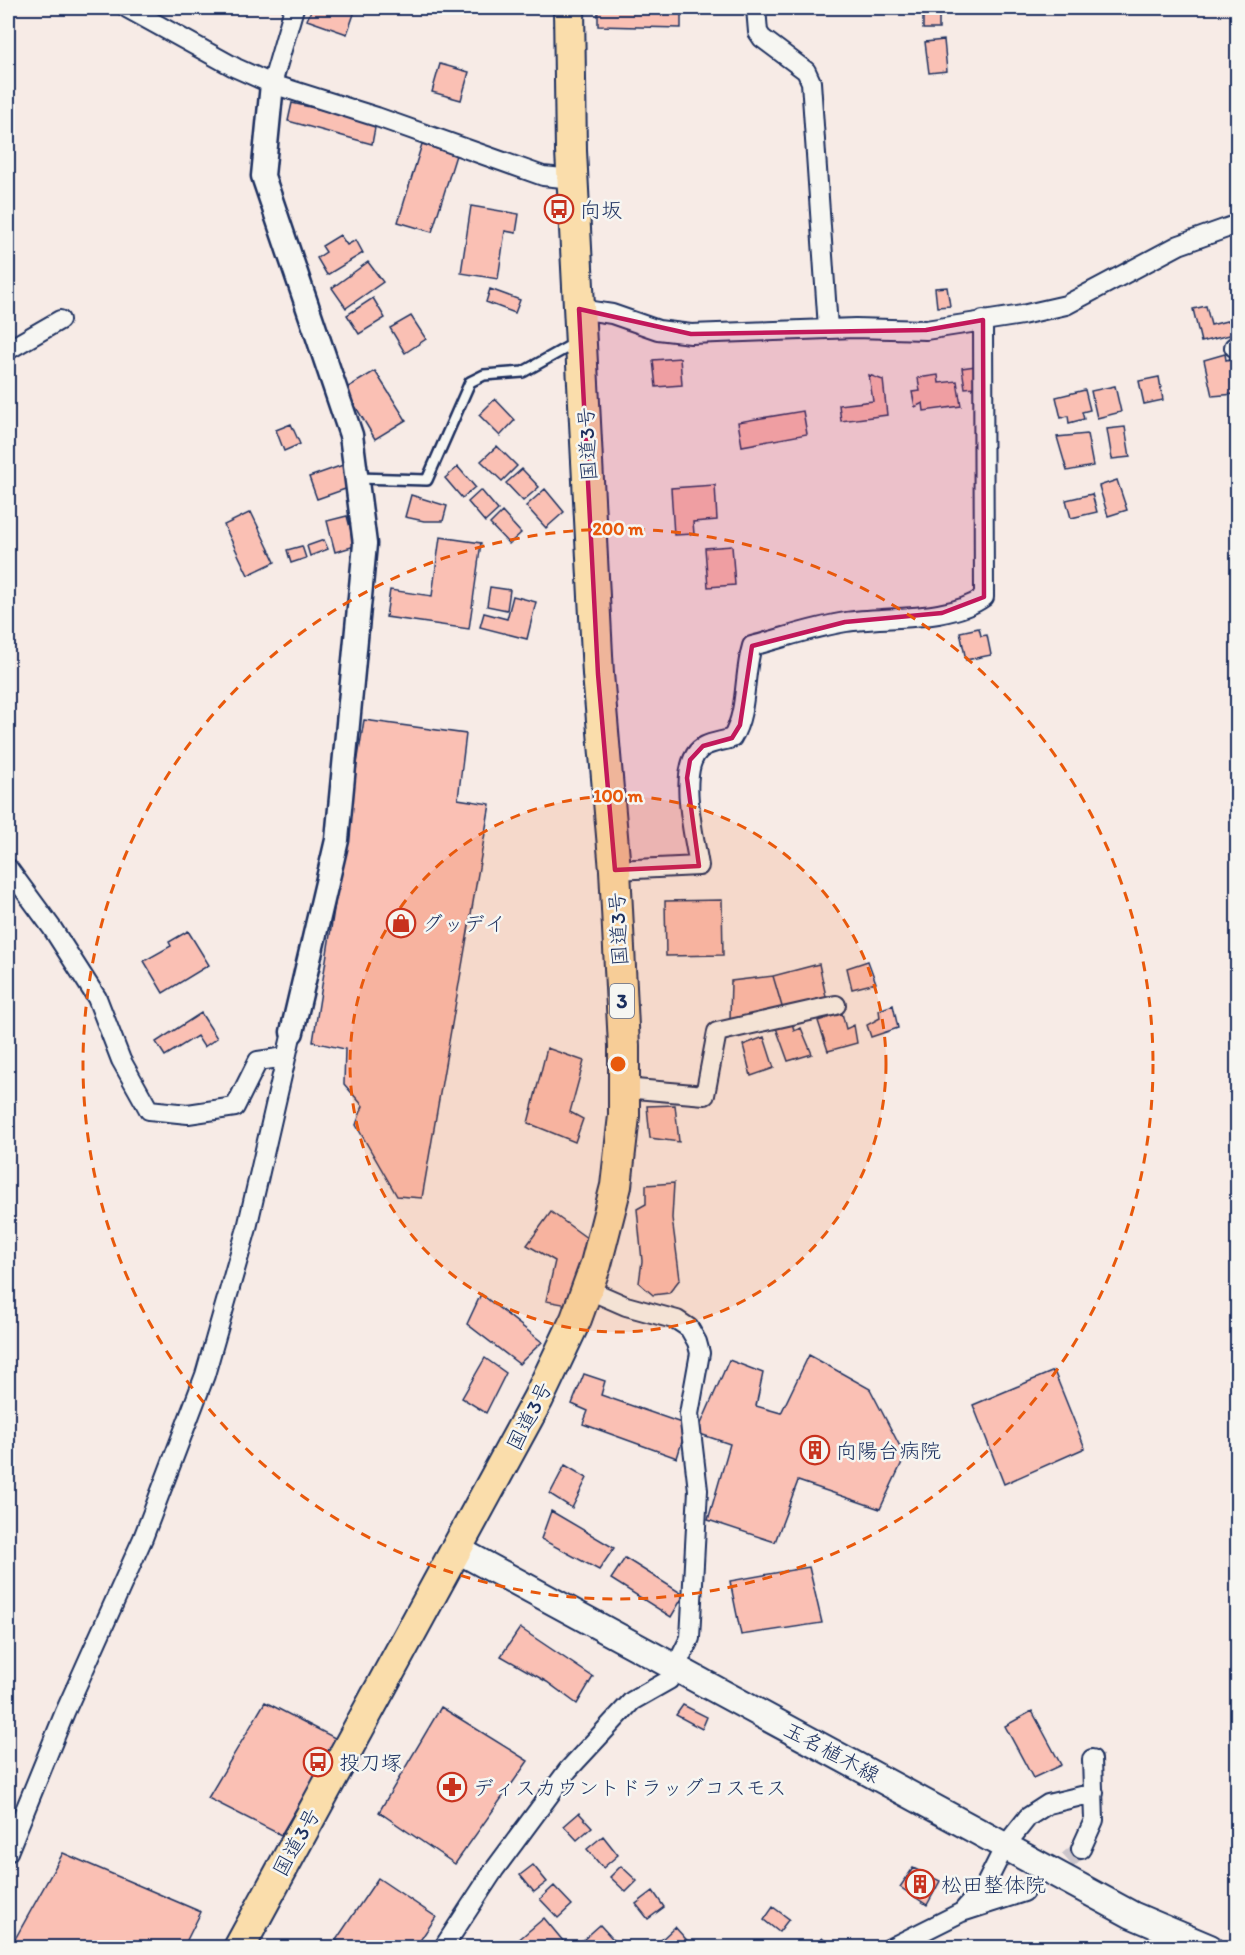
<svg xmlns="http://www.w3.org/2000/svg" width="1245" height="1955" font-family="Itim,'Klee One',sans-serif">
<style>
.building{fill:#fac0b4;stroke:#1b2f5e;stroke-width:1.5}
.lines{fill:none;stroke-linecap:round;stroke-linejoin:round}
.minor-tunnel{stroke:#cbc5cb;stroke-width:18;stroke-dasharray:18 9;stroke-linecap:butt}
.service-casing{stroke:#1b2f5e;stroke-width:14}
.minor-casing{stroke:#1b2f5e;stroke-width:22}
.tertiary-casing{stroke:#1b2f5e;stroke-width:27}
.secondary-casing{stroke:#1b2f5e;stroke-width:30}
.trunk-casing{stroke:#1b2f5e;stroke-width:34}
.service{stroke:#f6f6f2;stroke-width:9}
.minor{stroke:#f6f6f2;stroke-width:18}
.tertiary{stroke:#f6f6f2;stroke-width:22}
.secondary{stroke:#f6f6f2;stroke-width:26}
.trunk{stroke:#faddab;stroke-width:30}
.marked{fill:#c2185b;fill-opacity:0.2;stroke:#c2185b;stroke-width:4.5;stroke-linejoin:round}
.ring{fill:none;stroke:#e8590c;stroke-width:3;stroke-dasharray:10 8}
.labels{text-anchor:middle;dominant-baseline:central;stroke-width:5;stroke-linejoin:round;paint-order:stroke}
.shield{fill:#f6f6f2;stroke:#5d6b8a;stroke-width:1.5}
.shield-label{font-size:20px;font-weight:bold;fill:#1b2f5e}
.poi-label{font-size:21px;fill:#1b2f5e;stroke:#f6f6f2;text-anchor:start}
.street-label{font-size:21px;fill:#1b2f5e;stroke:#f6f6f2}
.centre{fill:#e8590c;stroke:#f6f6f2;stroke-width:3}
.ring-label{font-size:18px;text-anchor:middle;font-weight:bold;fill:#e8590c;stroke:#f6f6f2;stroke-width:5;stroke-linejoin:round;paint-order:stroke}
</style>
<rect width="100%" height="100%" fill="#f7ebe6"/>
<filter id="ink" filterUnits="userSpaceOnUse"><feTurbulence type="fractalNoise" baseFrequency=".0167" numOctaves="2"/><feDisplacementMap in="SourceGraphic" scale="12" xChannelSelector="R" yChannelSelector="G"/><feConvolveMatrix kernelMatrix="1 2 1 2 8 2 1 2 1" color-interpolation-filters="sRGB"/></filter>
<g filter="url(#ink)">
<path class="building" d="M312,8H345L355,11L347,34L307,20Z
M598,8H681V28L598,26Z
M923,8H939V29H923Z
M944,40L947,71L929,73L925,42Z
M440,64L469,72L461,100L432,92Z
M292,103L376,122L372,144L288,121Z
M422,144L456,155L432,232L398,222Z
M471,206L519,214L516,233L505,231L498,279L461,273Z
M340,235L347,245L356,240L363,253L327,275L317,258L326,252L322,246Z
M368,262L383,282L346,308L332,288Z
M947,287L950,306L937,307L935,288Z
M490,289L520,300L515,313L486,302Z
M373,298L385,318L359,334L347,315Z
M1206,306L1211,325L1238,318V333L1201,342L1193,309Z
M411,316L426,339L405,353L390,328Z
M1225,354L1226,360L1238,357V382L1232,383L1235,394L1212,396L1204,360Z
M680,358L682,385L656,387L653,360Z
M982,365L985,386L965,388L962,368Z
M375,371L406,420L375,439L345,389Z
M869,375L883,380L887,415L841,421L839,405L873,401Z
M938,375L939,383L957,381L961,406L924,411L923,403L915,407L912,392L920,391L918,378Z
M1159,377L1163,400L1144,404L1139,381Z
M1115,386L1121,412L1097,418L1091,391Z
M1085,390L1090,410L1082,412L1084,419L1069,423L1068,416L1061,418L1056,397Z
M495,399L515,420L500,436L479,415Z
M803,411L807,434L742,446L738,422Z
M291,424L300,444L284,451L276,430Z
M1125,427L1130,457L1112,459L1107,429Z
M1087,434L1093,466L1067,471L1057,437Z
M497,446L517,466L502,481L481,461Z
M343,465L351,487L317,499L309,477Z
M458,467L475,487L462,498L445,478Z
M522,469L539,487L523,501L506,483Z
M1117,480L1127,510L1108,516L1099,486Z
M715,485L717,520L693,522L694,534L674,535L671,488Z
M545,489L564,512L546,528L526,506Z
M481,490L498,510L485,522L468,502Z
M1092,494L1097,512L1071,518L1066,500Z
M411,495L447,506L443,521H424L405,517Z
M251,512L275,562L248,575L224,525Z
M502,512L521,533L509,544L490,524Z
M347,516L355,546L335,552L327,521Z
M440,537L481,543L469,629L386,617L390,590L432,596Z
M324,540L328,549L310,556L307,546Z
M302,546L306,558L291,563L287,550Z
M732,546L735,585L708,587L705,548Z
M490,587L510,590L507,610L487,606Z
M513,596L536,602L527,639L480,627L484,613L507,619Z
M979,628L981,636L987,635L991,655L966,660L960,632Z
M364,720L466,734L458,799L490,804L422,1198L397,1196L356,1125L363,1106L344,1084L345,1049L313,1042Z
M722,900L723,955L666,956L665,901Z
M188,931L209,965L163,993L144,961L171,946L169,942Z
M868,961L876,983L852,989L847,968Z
M819,964L827,1001L783,1010L773,976Z
M773,976L783,1010L730,1019L731,981Z
M893,1005L898,1028L871,1037L867,1025L880,1018L879,1010Z
M201,1013L217,1038L204,1047L197,1036L165,1056L156,1042Z
M842,1013L846,1029L854,1025L857,1043L828,1051L818,1021Z
M791,1018L794,1031L801,1028L812,1054L788,1061L775,1025Z
M764,1037L774,1068L751,1076L743,1045Z
M547,1048L584,1061L570,1112L583,1119L575,1142L528,1123Z
M675,1105L679,1142L650,1138L647,1106Z
M674,1183L672,1218L680,1279L669,1293L653,1295L639,1283L642,1261L637,1209L646,1204V1185Z
M551,1212L591,1241L568,1305L546,1301L555,1261L527,1245Z
M481,1294L542,1342L519,1364L467,1324Z
M809,1355L870,1389L905,1456L880,1509L798,1481L775,1542L708,1520L730,1444L697,1433L729,1360L763,1373L756,1406L781,1413Z
M485,1358L506,1373L486,1413L462,1398Z
M1054,1371L1085,1448L1004,1484L973,1405Z
M584,1374L605,1381L601,1395L687,1425L677,1458L583,1424L588,1411L572,1404Z
M565,1465L587,1478L572,1508L550,1494Z
M551,1511L614,1548L599,1570L541,1539Z
M625,1558L684,1595L671,1617L611,1579Z
M809,1567L822,1623L741,1635L730,1581Z
M520,1628L593,1677L577,1704L547,1682L501,1656Z
M265,1702L337,1739L281,1835L208,1798Z
M683,1705L707,1717L702,1729L676,1715Z
M441,1707L528,1761L455,1864L379,1812Z
M1032,1711L1061,1765L1033,1778L1005,1726Z
M579,1813L592,1827L577,1840L564,1826Z
M603,1836L618,1855L603,1868L587,1849Z
M63,1853L201,1912L183,1948H10Z
M533,1865L547,1882L534,1892L520,1875Z
M621,1866L637,1881L626,1892L610,1877Z
M913,1868L940,1881L927,1905L900,1887Z
M378,1878L436,1917L415,1948H347L336,1940Z
M554,1886L572,1905L558,1918L540,1899Z
M653,1891L664,1907L648,1919L636,1904Z
M773,1907L789,1919L779,1932L764,1920Z
M544,1918L569,1948H521L516,1942Z
M600,1925L621,1948H588L582,1941Z
M675,1927L693,1947L692,1948H666L660,1941Z
M822,1938L833,1948H813Z"/>
<g class="lines">
<path class="minor-tunnel" d="M1024,1892L1046,1879L1081,1849"/>
<g class="service-casing">
<path id="service" d="M357,478L427,480L470,382L484,375L523,372L577,342"/>
</g>
<g class="minor-casing">
<path id="minor" d="M127,8L236,68L272,84L377,117L543,176L573,179
M756,8L758,32L762,38L806,71L811,82L828,328
M272,84L294,8
M579,309L612,314L658,330L691,334L855,328L926,330L1022,315L1066,305L1179,245L1238,224
M1234,347L1238,346
M8,350L60,320
M8,868L52,928L97,998L121,1060L149,1110L188,1114L235,1107L258,1061L286,1057
M615,870L699,866C695,838 674,761 705,746C713,742 724,741 732,738C748,712 743,676 752,646C783,638 814,627 846,622C887,616 950,622 984,597L983,320
M624,1088L705,1095L717,1032L836,1005
M1081,1849L1094,1820L1092,1759
M8,1852L65,1712L143,1538L205,1375L247,1228L292,1032
M962,1912L986,1884L1005,1846L1028,1817L1048,1804L1094,1793
M443,1948L494,1870L568,1770L632,1701L669,1680L690,1638L698,1490L689,1414L700,1353L697,1342L689,1328L677,1320L626,1306L587,1289
M890,1948L962,1912L1024,1892"/>
</g>
<g class="tertiary-casing">
<path id="tertiary" d="M272,84L263,176L351,435L365,544L337,840L292,1032"/>
</g>
<g class="secondary-casing">
<path id="secondary" d="M458,1550L1132,1915L1210,1948"/>
</g>
<g class="trunk-casing">
<path id="trunk" d="M239,1948L538,1399L576,1319L596,1264L616,1186L624,1116V1046L615,870L598,674L571,151L569,8"/>
</g>
<use href="#service" class="service"/>
<use href="#minor" class="minor"/>
<use href="#tertiary" class="tertiary"/>
<use href="#secondary" class="secondary"/>
<use href="#trunk" class="trunk"/>
</g>
</g>
<path class="marked" d="M579,309L691,334L926,330L983,320L984,597L942,613L845,622L752,646L740,725L732,738L703,746L690,760L687,778L699,866L615,870L598,674Z"/>
<circle cx="618" cy="1064" r="268" fill="#e8590c" fill-opacity=".12"/>
<g class="ring">
<circle cx="618" cy="1064" r="268"/>
<circle cx="618" cy="1064" r="535"/>
</g>
<defs>
<g id="bus-ring" transform="scale(1.5)"><circle r="9.5" fill="#f6f6f2" stroke="#c8321e" stroke-width="1.5"/><path d="M-5-6H5V4H4V6H2V4H-2V6H-4V4H-5ZM-3.5-4V0h7V-4ZM-3.5 1.2v1.5H-2V1.2ZM2 1.2v1.5H3.5V1.2Z" fill="#c8321e"/></g>
<g id="shop-ring" transform="scale(1.5)"><circle r="9.5" fill="#f6f6f2" stroke="#c8321e" stroke-width="1.5"/><path d="M-5-2.5h2.3a2.7 3.5 0 0 1 5.4 0H5L5.5 6h-11ZM-1.5-2.5h3a1.5 2.3 0 0 0-3 0Z" fill="#c8321e"/></g>
<g id="building-ring" transform="scale(1.5)"><circle r="9.5" fill="#f6f6f2" stroke="#c8321e" stroke-width="1.5"/><path d="M-4-6H4V6H1V3H-1V6H-4ZM-2.5-4.3h1.7v1.8h-1.7ZM.8-4.3h1.7v1.8H.8ZM-2.5-1h1.7V.8h-1.7ZM.8-1h1.7V.8H.8Z" fill="#c8321e"/></g>
<g id="pharmacy-ring" transform="scale(1.5)"><circle r="9.5" fill="#f6f6f2" stroke="#c8321e" stroke-width="1.5"/><path d="M-2-6h4v4h4v4h-4v4h-4v-4h-4v-4h4Z" fill="#c8321e"/></g>
</defs>
<g fill-rule="evenodd">
<use href="#bus-ring" x="559" y="209"/>
<use href="#shop-ring" x="401" y="923"/>
<use href="#building-ring" x="815" y="1450"/>
<use href="#bus-ring" x="318" y="1762"/>
<use href="#pharmacy-ring" x="452" y="1787"/>
<use href="#building-ring" x="920" y="1884"/>
</g>
<g class="labels">
<rect class="shield" x="610" y="984" width="24" height="34" rx="4.5"/>
<g class="shield-label">
<text x="622" y="1001">3</text>
</g>
<g class="poi-label">
<text x="580" y="209">向坂</text>
<text x="422" y="923">グッデイ</text>
<text x="836" y="1450">向陽台病院</text>
<text x="339" y="1762">投刀塚</text>
<text x="473" y="1787">ディスカウントドラッグコスモス</text>
<text x="941" y="1884">松田整体院</text>
</g>
<g class="street-label">
<text transform="translate(587 444) rotate(-93)">国道3号</text>
<text transform="translate(618 929) rotate(-93)">国道3号</text>
<text transform="translate(529 1416) rotate(-63)">国道3号</text>
<text transform="translate(832 1752) rotate(28)">玉名植木線</text>
<text transform="translate(296 1842) rotate(-61)">国道3号</text>
</g>
</g>
<circle cx="618" cy="1064" r="9" class="centre"/>
<g class="ring-label">
<text x="618" y="535">200 m</text>
<text x="618" y="802">100 m</text>
</g>
<rect width="1245" height="1955" fill="none" stroke="#f6f6f2" stroke-width="30"/>
<rect x="15" y="15" width="1215" height="1925" fill="none" stroke="#1b2f5e" stroke-width="2" filter="url(#ink)"/>
</svg>
